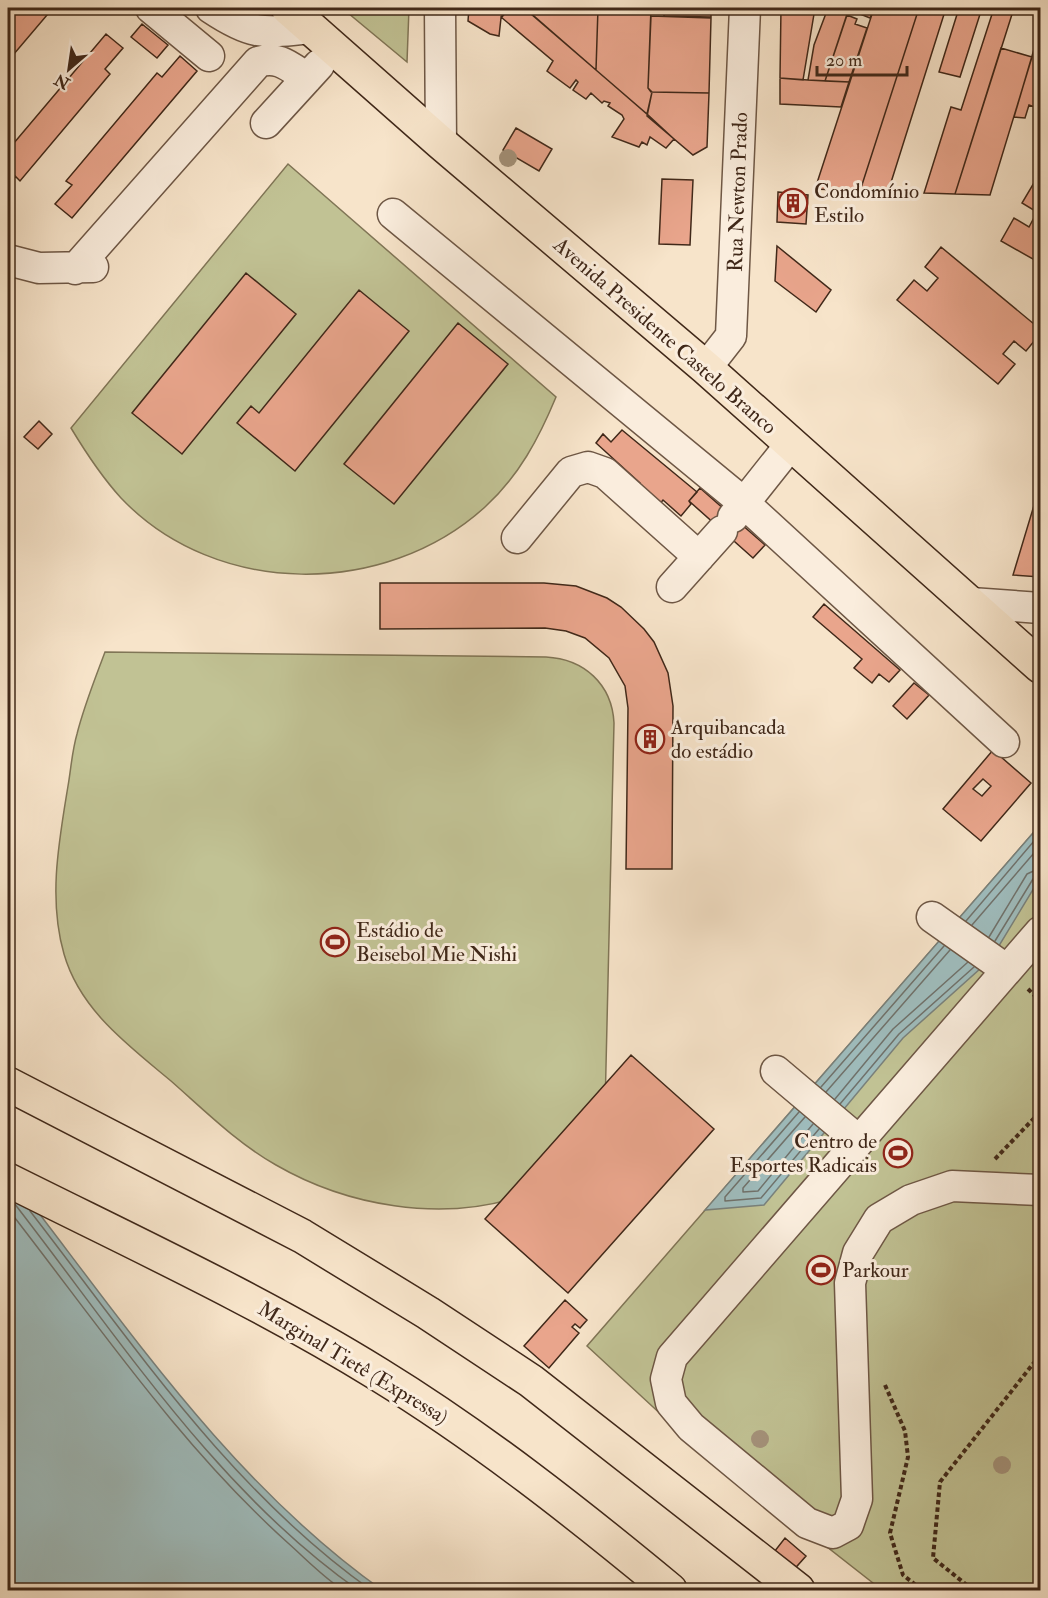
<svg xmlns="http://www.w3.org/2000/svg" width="1048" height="1598" font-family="'IM FELL Double Pica',serif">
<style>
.green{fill:#c1c294;stroke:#807556;stroke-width:1.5}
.water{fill:#9fbdbe;stroke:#79817c;stroke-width:1.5}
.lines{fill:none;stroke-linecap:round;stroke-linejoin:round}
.shore{stroke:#70726c;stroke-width:1.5}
.building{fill:#e9a58c;stroke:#402819;stroke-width:1.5;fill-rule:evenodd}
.minor-casing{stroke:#6e5745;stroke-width:33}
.highway-casing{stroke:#402819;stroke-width:36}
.path{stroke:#402819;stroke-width:4;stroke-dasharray:4.5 3;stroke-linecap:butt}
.minor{stroke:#faeddd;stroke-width:30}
.highway{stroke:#f7e4ca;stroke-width:33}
.tree{fill:#a4927a}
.labels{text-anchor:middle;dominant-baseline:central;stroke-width:6;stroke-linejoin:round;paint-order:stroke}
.poi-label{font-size:21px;fill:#402819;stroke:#faeddd;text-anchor:start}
.street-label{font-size:21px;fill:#402819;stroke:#faeddd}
</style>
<rect width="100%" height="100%" fill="#f7e4ca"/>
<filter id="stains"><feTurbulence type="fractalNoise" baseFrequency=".00333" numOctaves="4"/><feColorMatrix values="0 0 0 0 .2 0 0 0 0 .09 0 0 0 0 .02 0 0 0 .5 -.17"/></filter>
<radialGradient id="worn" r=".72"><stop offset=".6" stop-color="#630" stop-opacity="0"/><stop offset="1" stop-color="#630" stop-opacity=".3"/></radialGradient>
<path class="green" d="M342,8H409L407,62Z
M288,164L556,397C539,438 519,476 485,507C385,598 216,598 121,498C101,476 86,453 71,428Z
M105,652L546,657C584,659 612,684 614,723L604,1152C578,1166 546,1189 518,1197C440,1222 347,1206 276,1165C237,1143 204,1110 171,1081C128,1045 80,1010 64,954C48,899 59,841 68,786C71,769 72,751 77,734C84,706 95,679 105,652Z
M1040,825V1590H882L679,1431L587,1346Z"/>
<path class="water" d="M1040,825V878L991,959L903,1038L764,1205L705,1210Z
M8,1173C122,1319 228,1481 382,1590H8Z"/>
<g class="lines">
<path class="shore" d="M966,921L1040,834
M972,925L1040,846
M989,937L1027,874L1040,868
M995,941L1033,879L1040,876
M821,1087L944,946
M826,1092L950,950
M835,1099L893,1029L968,962
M840,1104L899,1034L974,967
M799,1112L725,1197V1201L761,1198L819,1129
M805,1117L743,1188V1192L758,1191L813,1124
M14,1203C119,1338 217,1491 358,1590
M8,1209C97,1323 180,1446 288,1543C306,1559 323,1577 343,1590
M30,1211C134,1345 231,1491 371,1590"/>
</g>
<path class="building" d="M15,8H53L8,61V16Z
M469,8H510L501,18L499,36L490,34L468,21Z
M510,8H524L647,114L674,139L666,148L650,137L647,145L642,142L639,147L612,137L624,119L622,115L608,106L610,103L604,101L602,103L591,93L586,99L573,90L578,82L576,80L570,88L547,71L553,61L501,17Z
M531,8H598L596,70L534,16L530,12Z
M598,8H651L648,88L652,92L647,114L596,70Z
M664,8H711V17L664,16Z
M781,8H815L803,80L780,78Z
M828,8H849L825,81L808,80L814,45Z
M856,8H874L870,18L855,12Z
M874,8H919L860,191L815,189Z
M919,8H946L888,192L860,191Z
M959,8H982L960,77L939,72Z
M994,8H1014L955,194L924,193L951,107L961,110Z
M847,15L857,19L855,24L867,28L849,82L825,81Z
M651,16L711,18L709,93L651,92L648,88Z
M142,24L168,45L157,58L131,37Z
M1040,29V109L1029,105L1025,118L1014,117Z
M106,34L123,48L105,69L110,74L20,181L15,176L8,185V150Z
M1001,48L1032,57L990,195L955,194Z
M180,56L197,71L72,218L55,204L72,185L66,181L157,73L162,77Z
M780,78L808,80L849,82L841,107L780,104Z
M652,92L709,93L707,147L693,155L647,116Z
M516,128L552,149L539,171L503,150Z
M662,179L693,180L690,245L659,244Z
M1035,181L1040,184V263L1001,241L1014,218L1029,227L1037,212L1022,203Z
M778,192L808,195L806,224L777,222Z
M777,246L831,290L816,312L775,281Z
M941,247L1040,329V334L1026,351L1014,341L1003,354L1015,364L998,384L897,300L914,280L927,291L938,278L925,267Z
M246,273L296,314L182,454L132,413Z
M359,290L409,331L295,471L237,423L251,406L259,413Z
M458,323L508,364L394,504L344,464Z
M39,421L52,434L38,449L24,437Z
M622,430L697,492L689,501L691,504L681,516L663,500L654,511L632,492L640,483L596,443L603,434L611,442Z
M1040,484V577L1013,575L1035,502Z
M700,488L765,545L753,558L689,501Z
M380,583H544L576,586L607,598L621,607L644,629L654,642L668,673L673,706L672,869H626L628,708L625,686L609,658L585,638L566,631L545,628L380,629Z
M824,604L900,670L889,682L879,674L872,683L854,668L862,659L813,617Z
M914,683L929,695L907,719L893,706Z
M993,750L1031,783L981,841L943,809ZM983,779L991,786L982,796L973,789Z
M631,1055L714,1129L568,1293L485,1219Z
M565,1300L587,1320L580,1328L575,1324L572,1327L579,1333L549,1368L524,1346Z
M785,1538L806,1556L790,1574L767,1561Z"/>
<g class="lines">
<g class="minor-casing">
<path id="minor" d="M151,8L209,56
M211,8C253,36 263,33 311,28
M440,8L441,143
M266,123L319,65
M393,214L744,503L1004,742
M8,260L39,268L93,267
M75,269L258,62C278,55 290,67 307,78
M706,368L731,336L745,8
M733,517L791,444
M517,538L571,472L588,467L605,473L699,557
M672,587L722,531
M971,603L1040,608
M932,917L1007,970
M1040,932L672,1357L666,1379L671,1403L691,1427L807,1523L833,1533L848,1525L857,1499L850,1283L858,1253L879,1219L911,1200L952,1186L1040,1190
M776,1071L859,1141"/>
</g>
<g class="highway-casing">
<path id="highway" d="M288,8L441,143L706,368L1040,666
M8,1084L302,1236L428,1313L531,1381L798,1590
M8,1180C132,1242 260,1301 378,1374C482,1438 577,1513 670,1590"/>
</g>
<path class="path" d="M1028,989L1040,1001
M995,1159L1040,1112
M885,1385L905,1431L908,1457L890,1533L903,1575L922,1590
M973,1590L933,1558L940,1482L1040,1355"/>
<use href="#minor" class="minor"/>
<use href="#highway" class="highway"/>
</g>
<g class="tree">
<circle cx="508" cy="158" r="9"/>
<circle cx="760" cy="1439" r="9"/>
<circle cx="1002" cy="1465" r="9"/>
</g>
<defs>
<g id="building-ring" transform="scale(1.5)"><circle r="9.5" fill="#faeddd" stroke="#8f2418" stroke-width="1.5"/><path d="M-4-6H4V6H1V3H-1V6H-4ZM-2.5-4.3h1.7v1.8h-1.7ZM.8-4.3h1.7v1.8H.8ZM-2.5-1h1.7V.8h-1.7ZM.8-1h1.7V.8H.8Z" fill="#8f2418"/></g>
<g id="stadium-ring" transform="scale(1.5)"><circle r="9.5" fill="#faeddd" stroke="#8f2418" stroke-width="1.5"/><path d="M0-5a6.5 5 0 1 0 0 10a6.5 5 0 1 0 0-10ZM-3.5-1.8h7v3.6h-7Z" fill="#8f2418"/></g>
</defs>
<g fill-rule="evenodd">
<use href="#building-ring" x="793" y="203"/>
<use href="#building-ring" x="650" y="739"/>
<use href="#stadium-ring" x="335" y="942"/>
<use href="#stadium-ring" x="898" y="1153"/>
<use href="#stadium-ring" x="821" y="1270"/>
</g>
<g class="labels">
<g class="poi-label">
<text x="814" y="191">Condomínio<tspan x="814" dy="24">Estilo</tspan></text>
<text x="671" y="727">Arquibancada<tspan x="671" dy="24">do estádio</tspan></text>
<text x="356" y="930">Estádio de<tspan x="356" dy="24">Beisebol Mie Nishi</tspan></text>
<text x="877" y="1141" text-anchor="end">Centro de<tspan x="877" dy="24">Esportes Radicais</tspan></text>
<text x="842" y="1270">Parkour</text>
</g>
<g class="street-label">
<text transform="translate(738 192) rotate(-88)">Rua Newton Prado</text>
<text transform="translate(665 336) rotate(41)">Avenida Presidente Castelo Branco</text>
<text transform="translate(353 1363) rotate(31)">Marginal Tietê (Expressa)</text>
</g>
</g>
<rect width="1048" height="1598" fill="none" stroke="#f7e4ca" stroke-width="30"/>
<rect x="9" y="9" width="1030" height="1580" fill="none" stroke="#402819" stroke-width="3"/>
<rect x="15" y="15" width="1018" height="1568" fill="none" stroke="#402819" stroke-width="1.5"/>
<g transform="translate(69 69) rotate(209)" stroke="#faeddd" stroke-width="4.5" paint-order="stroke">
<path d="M0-4.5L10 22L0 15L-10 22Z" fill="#402819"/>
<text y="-9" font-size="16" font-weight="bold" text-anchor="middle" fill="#402819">N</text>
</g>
<path d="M817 66v9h90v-9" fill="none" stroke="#402819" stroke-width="3"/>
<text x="826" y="66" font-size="18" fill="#402819" stroke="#faeddd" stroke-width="4.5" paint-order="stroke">20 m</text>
<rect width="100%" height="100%" filter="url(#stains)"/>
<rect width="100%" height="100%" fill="url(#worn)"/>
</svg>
